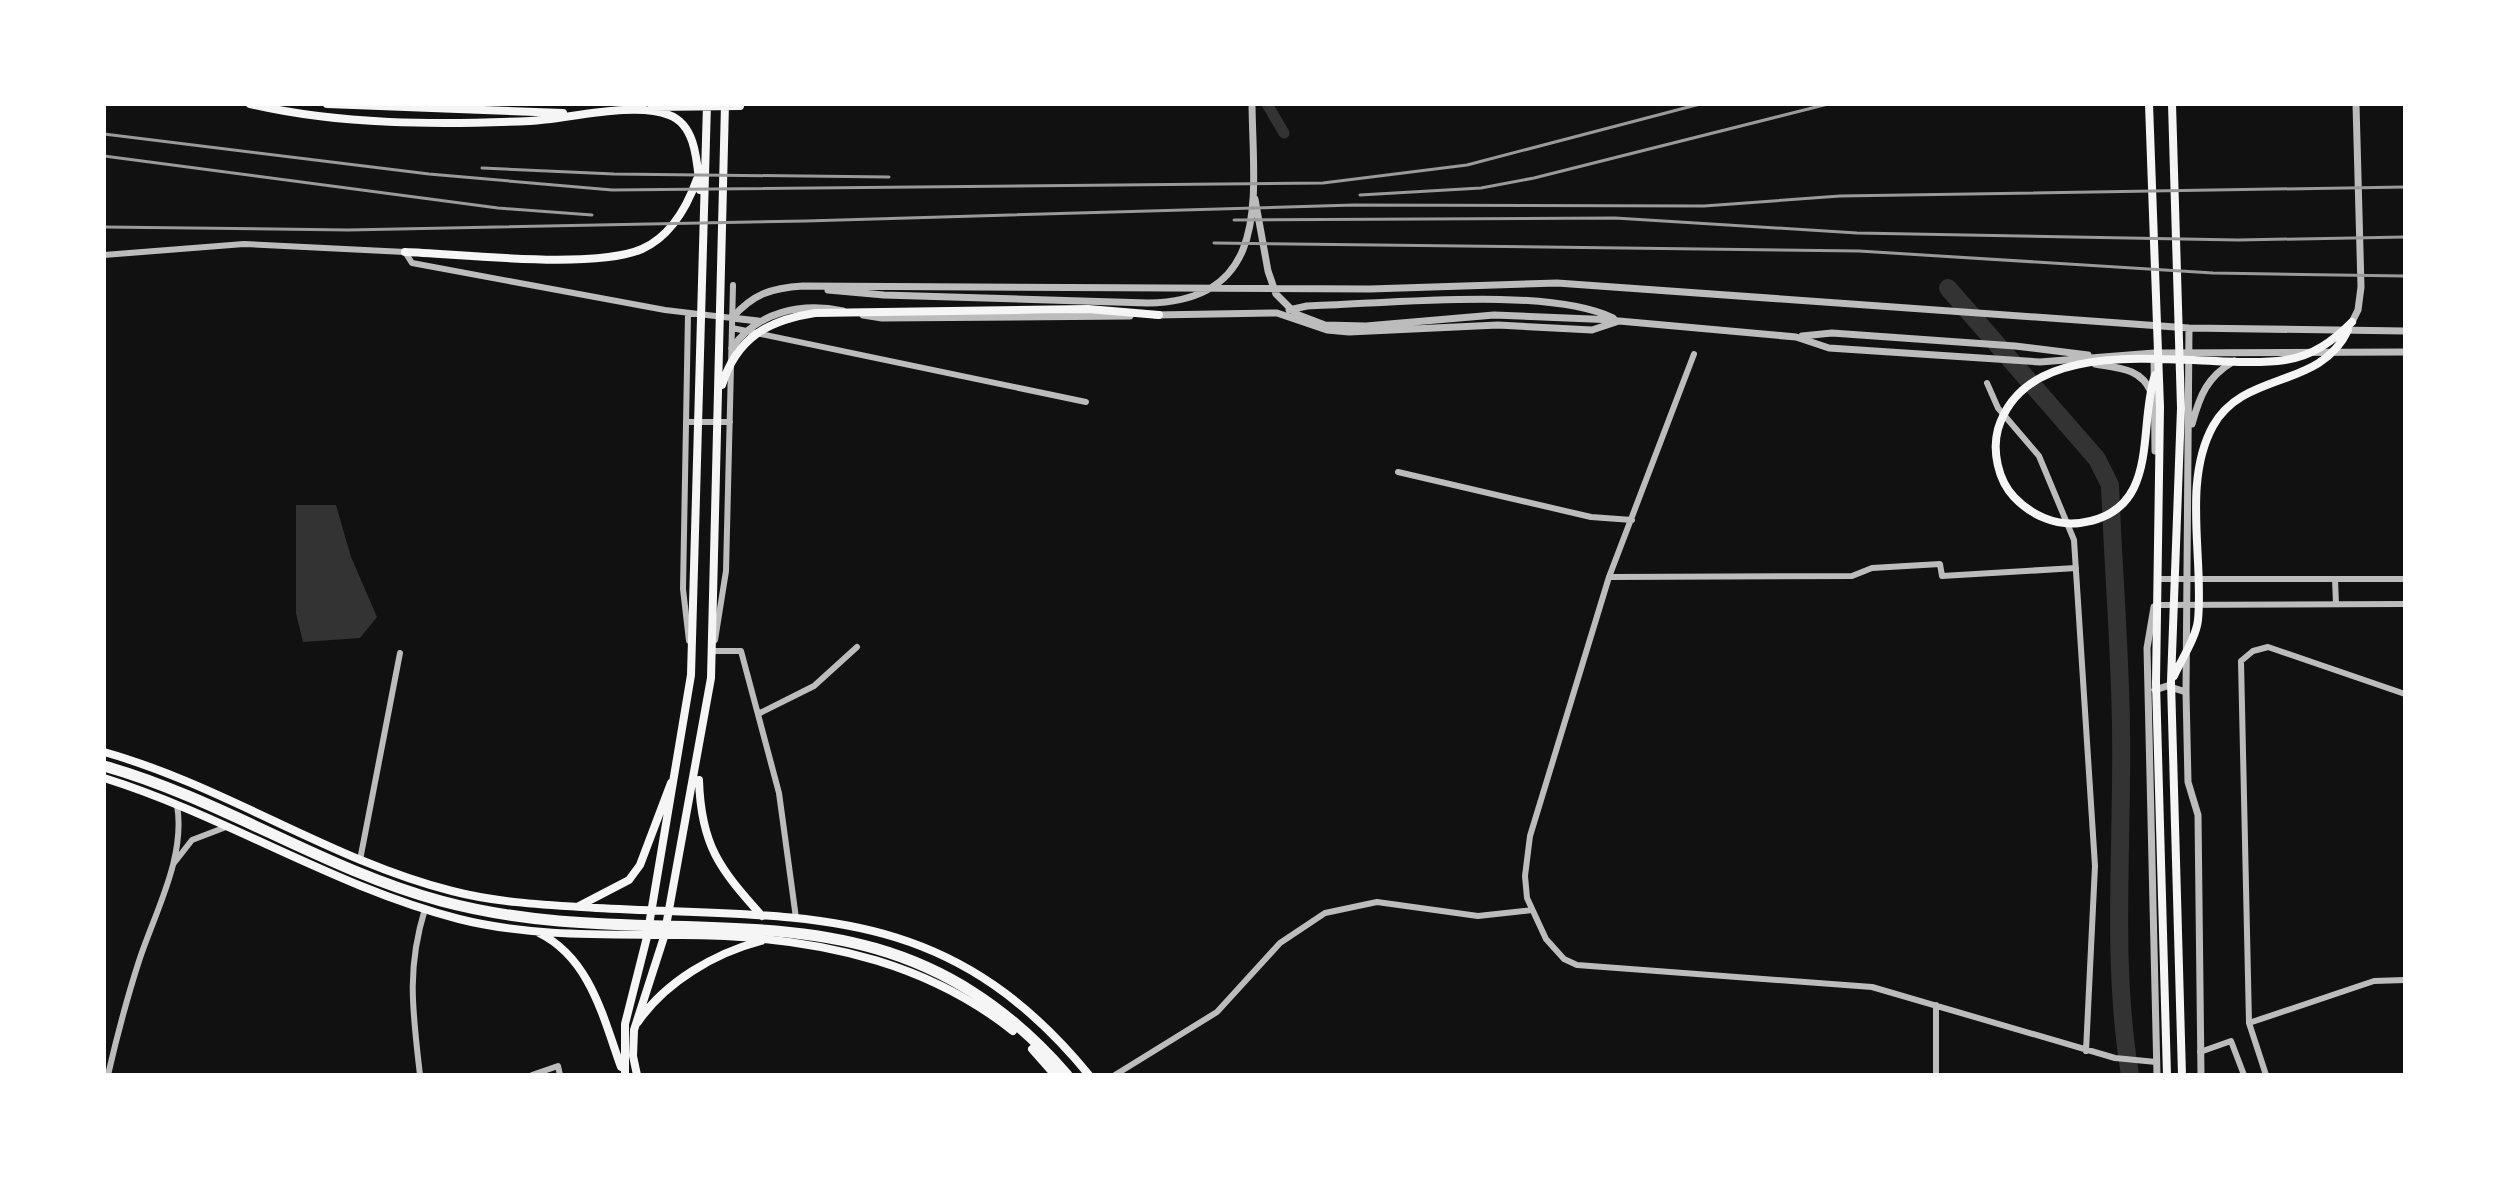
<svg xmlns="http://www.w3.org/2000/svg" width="2509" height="1179" font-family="Merriweather,serif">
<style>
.water{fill:#333}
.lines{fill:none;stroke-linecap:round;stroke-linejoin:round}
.canal{stroke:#333;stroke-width:11}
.river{stroke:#333;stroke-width:18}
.minor{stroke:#bcbcbc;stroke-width:6}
.tertiary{stroke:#bcbcbc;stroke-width:7}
.secondary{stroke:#f5f5f5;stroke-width:8}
.motorway{stroke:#f5f5f5;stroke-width:11}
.rail{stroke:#9a9a9a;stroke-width:3}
</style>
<rect width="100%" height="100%" fill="#111"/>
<path class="water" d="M296,505H336L351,557L377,617L360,638L303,642L296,613Z"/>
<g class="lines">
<path class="canal" d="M1267,104L1284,133"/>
<path class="river" d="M1948,288L2097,459L2110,485C2113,566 2120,647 2121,728C2123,844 2111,960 2130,1075"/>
<path class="minor" d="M104,255L244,244L405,252L412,263L665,310L732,318
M688,314L683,589L689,641
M732,328L1086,402
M1694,354L1609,577L1530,836L1525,876L1527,898L1546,939L1564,959L1577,965L1872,987L2115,1058L2156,1062
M1987,383L1998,408L2039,456L2074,540L2095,866L2086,1051
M686,422H730
M1398,472L1591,517L1632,520
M1609,577L1852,576L1872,568L1940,564L1942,576L2076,568
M2157,579H2405
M2335,579L2336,604
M2157,605L2405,604
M715,640L726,571L733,285
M713,651H741L779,793L796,918
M760,713L814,686L857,647
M360,860L400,653
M174,863L192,840L226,827
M1936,1005V1075
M2249,1023L2374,981L2405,980
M2200,1052L2231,1041L2244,1075
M108,1075C117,1036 127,998 139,961C155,912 186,857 177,805
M420,1075C413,1013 406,970 425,909
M532,1075L558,1066L560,1075
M1115,1075L1217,1012L1280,943L1325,913L1377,902L1478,916L1532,910
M2266,1075L2249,1023L2241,661L2253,651L2268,647L2405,694"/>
<path class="tertiary" d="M1255,199L1268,271L1276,294L1296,314L1325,325L1366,326L1494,315L1615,320
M828,290L884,295L1148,303C1273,301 1253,195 1252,104
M1289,310L1307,306C1385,304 1547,286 1613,318
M863,315L882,318L1130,316
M1155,315L1277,313L1327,330L1349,332L1498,325L1592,330L1619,321L1796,337L1829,348L2040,362L2154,353L2405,352
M732,318C753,294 771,288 803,286L1370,289L1557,283L2189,328L2405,331
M732,318L758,321
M2352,322L2358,310L2361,287L2356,104
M2189,328L2186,692L2188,782L2198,815L2201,1075
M1802,336L1832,333L2015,346L2088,355
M732,348C757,312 801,302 843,311
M2154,355L2155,451
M2095,364C2118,368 2141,368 2151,392
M2192,424C2200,395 2207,377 2234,361
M2154,607L2147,648L2157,1075
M2155,690L2167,686L2186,692"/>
<path class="secondary" d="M250,104C339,125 438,125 530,121C567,119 635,101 669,115C697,125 697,165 700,190
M327,104L563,113
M2149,104L2160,407L2156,683L2167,1075
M2172,104L2181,408L2171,682L2182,1075
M652,107L740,106
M405,252C462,254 594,270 642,249C671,236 687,207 697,179
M2155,375C2137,428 2162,512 2080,523C2055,526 2031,515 2014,497C1998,480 1992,451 1998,429C2030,323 2205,372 2285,360C2313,356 2333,341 2352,322
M722,385C737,337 769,320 815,313L1088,309L1159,315
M2174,676C2181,660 2196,638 2198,620C2204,559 2182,482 2213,426C2244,370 2320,390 2348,330
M104,752C225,786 330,860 452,891C498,903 548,905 596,908C802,919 944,898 1089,1075
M104,778C226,816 334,887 459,919C547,941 636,932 725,936C829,941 930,965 1013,1031
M699,780C701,846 720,869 762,916
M579,906L629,880L640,865L671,783
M539,933C590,958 603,1017 621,1067
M638,1022C665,982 715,953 761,941
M1032,1049L1055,1075
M625,1075V1024L647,937L691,675L707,104
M637,1075L633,1056L634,1030L664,937L711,678L725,104"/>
<path class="motorway" d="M104,766C221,799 323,869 441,901C676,964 879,859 1067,1075"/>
<path class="rail" d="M104,134L429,174L612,190L1323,183L1467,165L1700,104
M104,156L498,208L592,215
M482,168L614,174L889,177
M1360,195L1481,188L1534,178L1828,104
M1234,220L1615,218L1857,233L2238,240L2405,237
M104,227L348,230L806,221L1354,205L1704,206L1840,196L2405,187
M1214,243L1859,251L2213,273L2405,276"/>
</g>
<rect width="2509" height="1179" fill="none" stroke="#ffffff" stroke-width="212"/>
</svg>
